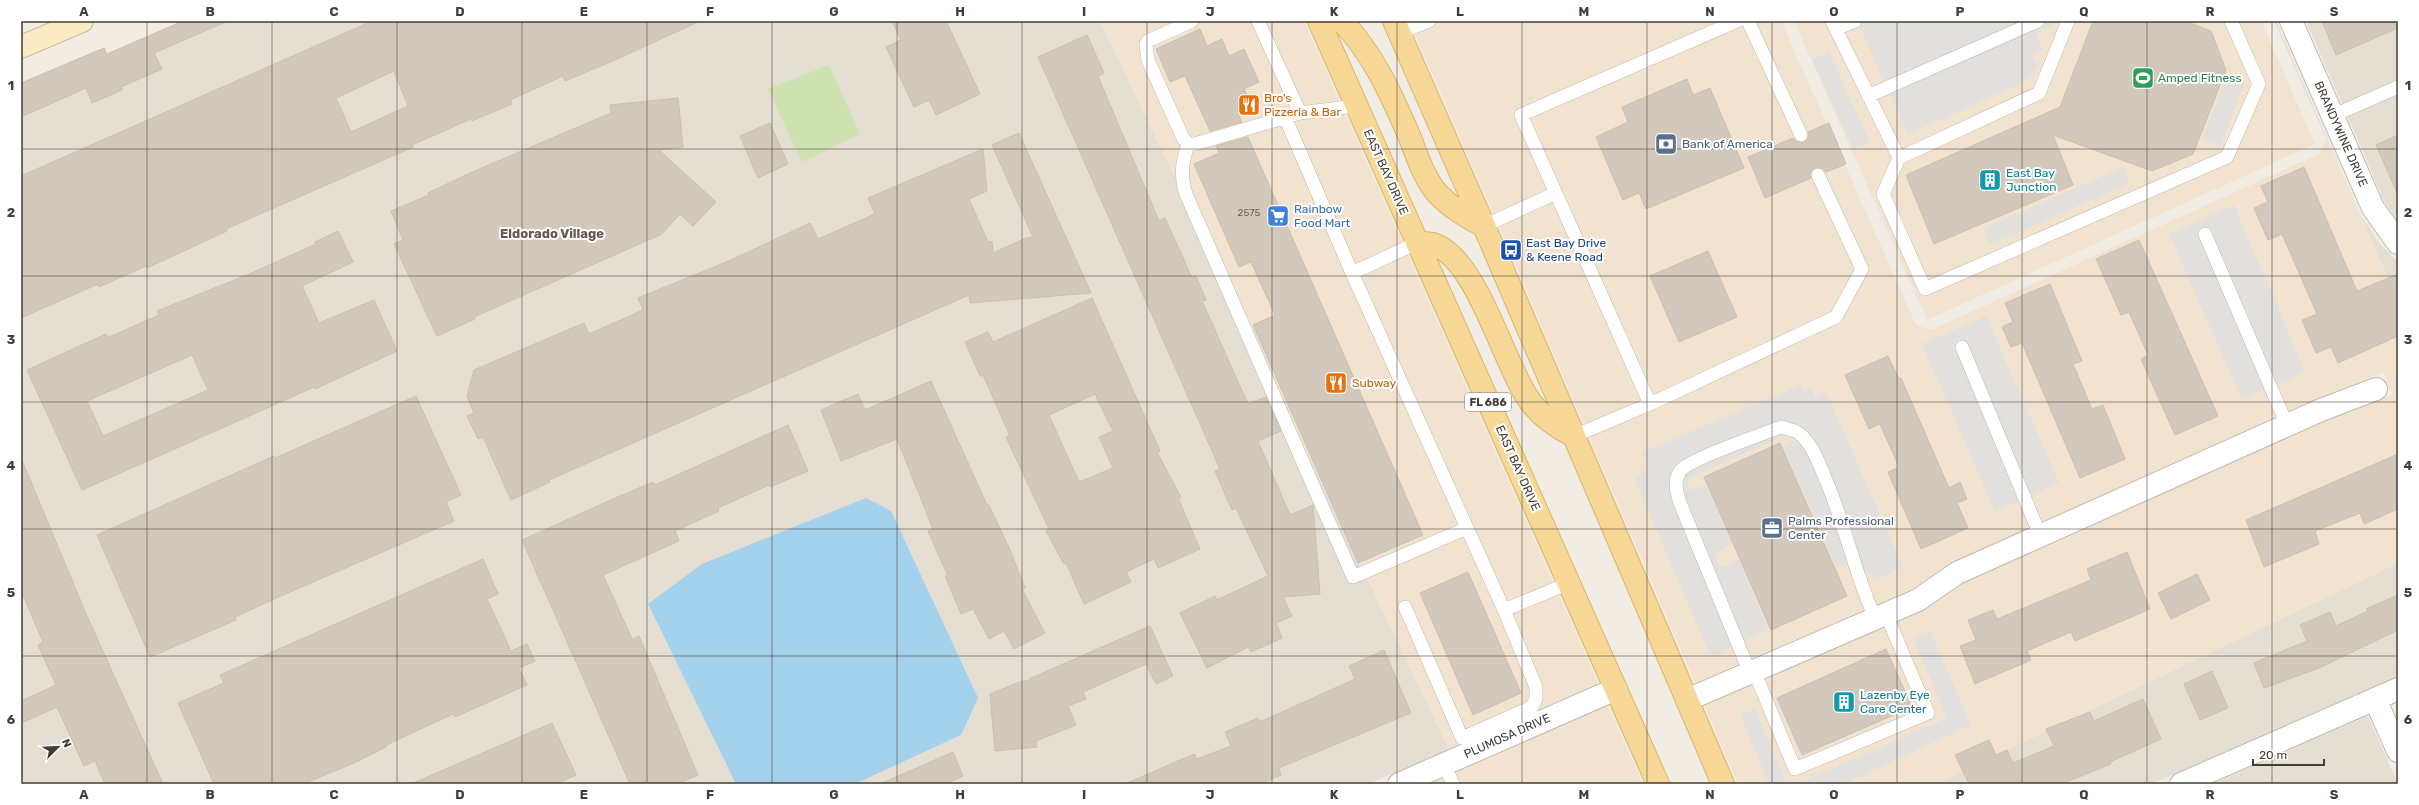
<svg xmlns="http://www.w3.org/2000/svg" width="2419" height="805" font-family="Rubik,sans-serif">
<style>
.residential{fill:#e5ded3}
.commercial{fill:#f2e2d0}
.green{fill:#cee3af}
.parking{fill:#e2e0dd}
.water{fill:#a4d1eb}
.building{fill:#d2c8bb;stroke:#ccbfae;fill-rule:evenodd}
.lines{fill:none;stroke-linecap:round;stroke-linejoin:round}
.service-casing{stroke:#bfb7ab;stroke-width:14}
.minor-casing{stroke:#bfb7ab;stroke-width:24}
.secondary-casing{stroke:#cebd97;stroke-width:24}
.primary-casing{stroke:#dbb469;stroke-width:24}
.service{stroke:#fff;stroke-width:13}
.minor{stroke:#fff;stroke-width:22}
.secondary{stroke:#fbebc5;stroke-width:22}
.primary{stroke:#f7d897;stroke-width:22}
.grid{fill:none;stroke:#433d35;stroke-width:1;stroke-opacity:0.55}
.labels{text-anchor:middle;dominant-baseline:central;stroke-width:4;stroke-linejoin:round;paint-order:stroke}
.number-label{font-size:10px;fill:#676056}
.shield{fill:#fff;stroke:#7b7772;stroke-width:1}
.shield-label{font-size:11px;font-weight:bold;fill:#433d35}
.leisure-label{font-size:12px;fill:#27864d;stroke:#fff;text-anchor:start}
.food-label{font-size:12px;fill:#c56008;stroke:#fff;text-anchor:start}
.street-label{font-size:12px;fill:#433d35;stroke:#fff}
.service-label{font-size:12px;fill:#4e5e75;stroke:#fff;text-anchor:start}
.culture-label{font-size:12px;fill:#0d838f;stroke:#fff;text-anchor:start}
.shop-label{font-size:12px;fill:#366cbe;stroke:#fff;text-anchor:start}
.transit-label{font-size:12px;fill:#164399;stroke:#fff;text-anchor:start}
.neighbourhood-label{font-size:13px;font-weight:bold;fill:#655a4d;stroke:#fff}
.neatline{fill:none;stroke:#433d35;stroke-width:1.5}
.grid-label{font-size:13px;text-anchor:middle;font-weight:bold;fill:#433d35}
</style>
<rect width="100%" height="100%" fill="#f1ede4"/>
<path class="residential" d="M194,21H1100L1449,749L1368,784H855L961,735L648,604L736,784H21V98Z
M2274,21H2276L2360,214L2380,244L2398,262V301Z
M2306,21H2398V222L2385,202Z
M2398,563V676L2151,784H1936Z
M2368,716L2398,784H2212Z"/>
<path class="commercial" d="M1100,21H1304L1598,683L1449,749Z
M1409,21H1781L1916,325L1931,330L2319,154L2326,139L2274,21L2398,301V563L1936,784H1738L1704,705L1923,611L1963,583L2325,421L2392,395L2384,372L2316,399L1952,562L1912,589L1695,683L1589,437L1592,432L1585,428L1499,226L1503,220L1495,217Z
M1794,21H2261L2315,144L1927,320Z
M1608,706L1643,784H1429Z"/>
<path class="green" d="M829,65L860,134L802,162L768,89Z"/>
<path class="parking" d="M1857,21H2052L2053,25L2036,33L2042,50L2032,56L2038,67L2021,84L1908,134Z
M1829,52L1870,142L1853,149L1812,59Z
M2226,77L2244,84L2221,145L2203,138Z
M2123,167L2130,183L1990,245L1983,229Z
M2234,205L2305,372L2242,400L2169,234Z
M1986,316L2059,483L1995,511L1922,344Z
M1801,385L1803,390L1811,387L1815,397L1826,392L1903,567L1877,579L1852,560L1836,567L1783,446L1796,440L1797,437L1791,433L1688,478L1687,483L1692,490L1706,485L1732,544L1715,553L1719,565L1722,567L1739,559L1768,629L1715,656L1708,650L1634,478L1649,469L1643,452Z
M1930,631L1971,725L1843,784H1797L1947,718L1913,638Z
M1755,709L1787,784H1769L1740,715Z"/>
<path class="water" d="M866,498L891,511L978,698L961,735L855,784H736L648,604L702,564Z"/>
<path class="building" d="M183,21H228L154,53L162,69L121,87L122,90L92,103L86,88L21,117V83L104,48L107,54Z
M372,21H700L615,60L565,81L563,76L510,100L512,104L472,121L471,119L412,145L413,147L226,229L227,231L147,268L146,266L99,287L98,284L21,318V176ZM394,71L408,106L351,132L336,98Z
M892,21H946L980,94L936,115L929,100L914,107L886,47L901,40Z
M2093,21H2185L2211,31L2226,70L2193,154L2152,171L2053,135L2073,185L1934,244L1906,175L2060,107Z
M2322,21H2398V28L2336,55Z
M1200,29L1207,46L1222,39L1229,56L1244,49L1259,82L1244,89L1252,105L1237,112L1242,122L1210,131L1185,76L1170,82L1156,49Z
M1087,35L1104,73L1098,76L1159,221L1165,218L1192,278L1196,276L1206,300L1202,301L1248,404L1266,397L1281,431L1258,441L1290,515L1313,505L1320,594L1283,597L1292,616L1276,623L1282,638L1251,652L1248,647L1207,668L1180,613L1215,596L1217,600L1268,576L1236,508L1232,510L1215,471L1220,469L1038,57Z
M1687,79L1693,95L1710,88L1744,168L1646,209L1639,193L1623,200L1596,137L1628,122L1622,107Z
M678,98L683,147L659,150L716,202L693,226L680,214L662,234L474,317L475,319L437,336L394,244L403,240L391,211L429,195L428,193L470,173L611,113L610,105Z
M770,123L788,164L758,178L740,136Z
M1829,123L1846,164L1826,172L1822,168H1815L1811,171V178L1765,198L1748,157L1793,138L1797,142H1804L1808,139V132Z
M1019,133L1091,293L970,303L969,295L549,480L550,482L511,500L483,437L478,439L467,416L474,413L467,396L474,370L584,323L589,334L643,310L638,298L731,260L810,223L818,239L875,214L868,198L983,149L987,191L969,199L988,242L992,241L993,253L1026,238L1033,237L992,145Z
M2398,135V195L2376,145Z
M1248,137L1423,535L1358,563L1253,325L1275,315L1251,262L1239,267L1194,164L1219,153L1216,146Z
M2304,167L2357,291L2398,274V336L2338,363L2331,347L2316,353L2302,320L2317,314L2282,234L2268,240L2254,208L2268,202L2261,186Z
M338,231L353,262L302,286L319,323L374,300L397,351L315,389L314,387L265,409L82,490L27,370L106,334L107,338L159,315L157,311L247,275L316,244L315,242ZM192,355L208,390L103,436L87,401Z
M2139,240L2218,416L2175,435L2141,359L2148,355L2129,312L2121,315L2096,259Z
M1708,251L1737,317L1679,342L1650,276Z
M2050,284L2082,361L2073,364L2092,409L2103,405L2125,459L2080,478L2022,343L2011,347L2002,327L2013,322L2005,303Z
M1092,298L1160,451L1157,452L1181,497L1178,498L1200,549L1158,568L1154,559L1126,572L1131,582L1084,604L1066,563L1064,564L1046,531L1049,529L1006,437L1010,436L983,375L980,376L965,342L988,332L993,342ZM1095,394L1113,431L1099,437L1113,468L1079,482L1049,415Z
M1888,356L1899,379L1901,378L1949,488L1960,482L1967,499L1957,503L1968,528L1921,549L1888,472L1899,467L1880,424L1869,429L1845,375Z
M931,381L987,505H989L1010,550L1025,588L1022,589L1045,633L1014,649L1004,631L989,639L973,609L961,614L945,576H948L928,531L933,529L897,439L841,461L821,410L858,394L865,410Z
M416,396L461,495L446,502L454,521L283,595L235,617L236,620L150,657L97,535L274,456L275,458Z
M788,425L808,471L770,487L769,485L718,508L719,511L675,531L679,541L603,575L632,639L639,636L698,775L677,784H630L522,540L613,499L653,482L655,485Z
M1780,443L1847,596L1771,630L1704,477Z
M2398,454V509L2364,524L2360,513L2315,531L2319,544L2264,567L2246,520Z
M21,458L87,616L163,784H105L95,761L84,766L57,707L21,723V701L56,685L38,645L43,642L21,590Z
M2127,552L2150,609L2075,641L2071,632L2027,651L2031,660L1975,684L1960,646L1976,640L1968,620L1993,610L1997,619L2091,580L2087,569Z
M483,559L498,594L487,599L511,651L527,644L535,661L519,668L527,685L455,717L453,714L386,745V747L354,763L303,784H214L178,703L224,683L220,675Z
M1468,572L1521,693L1473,715L1420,593Z
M2197,574L2210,600L2171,619L2158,593Z
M2398,595V630L2319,668L2264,688L2254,663L2307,641L2300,625L2330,612L2336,626L2368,611L2366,609Z
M1150,626L1173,676L1156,684L1146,664L1083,692L1086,699L1068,706L1076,725L1036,741L1037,747L995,751L990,694L1022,681H1030L1029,679Z
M1886,649L1912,707L1802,755L1777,698Z
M1384,650L1411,713L1279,768L1281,775L1260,784H1125L1194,754L1197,759L1231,746L1225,732L1258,718L1260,722L1355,679L1349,666Z
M2212,671L2228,708L2200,720L2184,684Z
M2143,699L2161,739L2110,762L2111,764L2061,784H1969L1955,755L1989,740L1996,755L2007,750L2013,763L2054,746L2046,729L2090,712L2094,721Z
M552,723L576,775L556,784H411Z
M953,752L963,776L946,784H880Z"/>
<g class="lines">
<g class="service-casing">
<path id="service" d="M1192,21L1148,41L1146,44L1148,60L1183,138L1188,144H1195L1300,113L1258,21
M1737,21L1521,115L1650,404L1836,317L1862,269L1818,175
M1748,21L1801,135
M1832,21L1899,158L1883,194L1925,289L2227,157L2259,84L2231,21
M1836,29L1855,21
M1399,33L1429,21
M1868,96L2038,21
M1300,113L1356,106
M2332,116L2398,87
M1285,117L1352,273
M1188,144C1182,163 1180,175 1186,194L1353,577L1467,528L1352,273L1417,243
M1899,158L2039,93L2068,21
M1484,226L1556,193
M2205,234L2287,425
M1962,347L2040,535
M1574,436L1650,404
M1467,528L1504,610L1569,583
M1405,607L1462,738L1494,724L1499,740
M1754,671L1795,769L1928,713L1886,614
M1750,673L1680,503C1677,492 1673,482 1680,471C1689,459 1763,434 1781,427C1787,429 1797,430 1801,435C1814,447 1819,464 1826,480C1845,525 1855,574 1875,618
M1494,724L1532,707L1536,699V687L1504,610
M1444,764L1453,784"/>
</g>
<g class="minor-casing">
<path id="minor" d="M2291,21L2373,208L2398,243
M2375,699L2398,751
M1687,700L1918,600L1957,573L2321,410L2376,389
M1399,784L1616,689
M2181,784L2398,689"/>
</g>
<g class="secondary-casing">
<path id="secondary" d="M21,47L82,21"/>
</g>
<g class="primary-casing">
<path id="primary" d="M1319,21L1658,784
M1342,21C1374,56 1389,90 1408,133C1416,152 1423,177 1437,193C1451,208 1467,217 1484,226
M1394,21L1484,226L1723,784
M1417,243C1422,243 1428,243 1433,244C1477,258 1503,363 1529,400C1541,417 1556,427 1574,436"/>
</g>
<use href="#service" class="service"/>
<use href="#minor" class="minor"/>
<use href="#secondary" class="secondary"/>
<use href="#primary" class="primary"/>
</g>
<path class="grid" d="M147,21V784M272,21V784M397,21V784M522,21V784M647,21V784M772,21V784M897,21V784M1022,21V784M1147,21V784M1272,21V784M1397,21V784M1522,21V784M1647,21V784M1772,21V784M1897,21V784M2022,21V784M2147,21V784M2272,21V784M21,149H2398M21,276H2398M21,402H2398M21,529H2398M21,656H2398"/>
<defs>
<g id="stadium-square" transform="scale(1.15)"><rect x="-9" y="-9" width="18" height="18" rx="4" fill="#2e9e5b" stroke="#fff"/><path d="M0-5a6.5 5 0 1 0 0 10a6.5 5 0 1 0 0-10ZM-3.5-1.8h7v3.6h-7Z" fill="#fff"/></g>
<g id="restaurant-square" transform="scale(1.15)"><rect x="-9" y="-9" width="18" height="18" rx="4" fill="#e8710a" stroke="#fff"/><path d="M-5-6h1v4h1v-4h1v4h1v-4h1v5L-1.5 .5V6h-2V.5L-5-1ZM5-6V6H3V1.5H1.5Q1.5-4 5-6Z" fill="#fff"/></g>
<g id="bank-square" transform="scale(1.15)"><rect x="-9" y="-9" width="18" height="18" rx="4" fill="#5c6f8a" stroke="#fff"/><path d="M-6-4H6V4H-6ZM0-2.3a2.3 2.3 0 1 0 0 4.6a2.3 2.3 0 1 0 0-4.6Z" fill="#fff"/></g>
<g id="building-square" transform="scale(1.15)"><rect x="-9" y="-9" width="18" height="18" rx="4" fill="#0f9aa8" stroke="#fff"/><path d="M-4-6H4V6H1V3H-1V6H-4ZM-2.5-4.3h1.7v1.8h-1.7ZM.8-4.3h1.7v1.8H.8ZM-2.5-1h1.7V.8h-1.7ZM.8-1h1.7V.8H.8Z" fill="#fff"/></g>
<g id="supermarket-square" transform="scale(1.15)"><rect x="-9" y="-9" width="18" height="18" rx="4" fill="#3f7fe0" stroke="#fff"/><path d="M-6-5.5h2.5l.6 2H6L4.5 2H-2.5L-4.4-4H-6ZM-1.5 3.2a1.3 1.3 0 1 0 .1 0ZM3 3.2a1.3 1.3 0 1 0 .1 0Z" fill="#fff"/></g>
<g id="bus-square" transform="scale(1.15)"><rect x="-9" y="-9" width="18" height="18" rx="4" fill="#1a4fb4" stroke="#fff"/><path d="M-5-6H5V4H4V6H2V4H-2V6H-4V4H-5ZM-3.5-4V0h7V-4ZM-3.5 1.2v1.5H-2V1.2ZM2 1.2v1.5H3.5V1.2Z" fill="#fff"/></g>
<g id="office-square" transform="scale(1.15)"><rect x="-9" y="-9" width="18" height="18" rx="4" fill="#5c6f8a" stroke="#fff"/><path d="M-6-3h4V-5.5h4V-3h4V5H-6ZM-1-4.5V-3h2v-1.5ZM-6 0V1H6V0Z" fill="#fff"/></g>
</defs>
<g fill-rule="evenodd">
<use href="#stadium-square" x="2143" y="78"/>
<use href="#restaurant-square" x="1249" y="105"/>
<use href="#bank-square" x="1666" y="144"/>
<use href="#building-square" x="1990" y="180"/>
<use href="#supermarket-square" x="1278" y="216"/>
<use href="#bus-square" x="1511" y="250"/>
<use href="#restaurant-square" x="1336" y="383"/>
<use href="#office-square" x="1772" y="528"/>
<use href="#building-square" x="1844" y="702"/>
</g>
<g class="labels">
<g class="number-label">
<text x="1249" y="213">2575</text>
</g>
<rect class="shield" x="1465" y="393" width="46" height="18" rx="3"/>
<g class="shield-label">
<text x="1488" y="402">FL 686</text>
</g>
<g class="leisure-label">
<text x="2158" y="78">Amped Fitness</text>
</g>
<g class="food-label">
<text x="1264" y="98">Bro's<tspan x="1264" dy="14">Pizzeria &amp; Bar</tspan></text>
<text x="1352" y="383">Subway</text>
</g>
<g class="street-label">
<text transform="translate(2341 134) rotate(66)">BRANDYWINE DRIVE</text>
<text transform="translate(1386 172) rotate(66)">EAST BAY DRIVE</text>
<text transform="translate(1518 468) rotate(66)">EAST BAY DRIVE</text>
<text transform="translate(1507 736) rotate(-24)">PLUMOSA DRIVE</text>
</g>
<g class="service-label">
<text x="1682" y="144">Bank of America</text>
<text x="1788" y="521">Palms Professional<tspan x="1788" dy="14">Center</tspan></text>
</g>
<g class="culture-label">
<text x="2006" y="173">East Bay<tspan x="2006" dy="14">Junction</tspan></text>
<text x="1860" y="695">Lazenby Eye<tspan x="1860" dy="14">Care Center</tspan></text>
</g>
<g class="shop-label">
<text x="1294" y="209">Rainbow<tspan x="1294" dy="14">Food Mart</tspan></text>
</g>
<g class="transit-label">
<text x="1526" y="243">East Bay Drive<tspan x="1526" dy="14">&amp; Keene Road</tspan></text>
</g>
<g class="neighbourhood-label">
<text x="552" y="233">Eldorado Village</text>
</g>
</g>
<rect width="2419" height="805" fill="none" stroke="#ffffff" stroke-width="44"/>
<g transform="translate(58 747) rotate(66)" stroke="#ffffff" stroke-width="3" paint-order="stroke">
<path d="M0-3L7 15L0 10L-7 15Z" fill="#433d35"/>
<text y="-6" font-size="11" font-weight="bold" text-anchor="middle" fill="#433d35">N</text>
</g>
<path d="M2253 759v6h71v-6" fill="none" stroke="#433d35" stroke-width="2"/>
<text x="2259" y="759" font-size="12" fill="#433d35" stroke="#ffffff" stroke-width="3" paint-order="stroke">20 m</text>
<rect x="22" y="22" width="2375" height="761" class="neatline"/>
<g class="grid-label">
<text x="84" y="16">A</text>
<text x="210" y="16">B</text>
<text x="334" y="16">C</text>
<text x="460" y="16">D</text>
<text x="584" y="16">E</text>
<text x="710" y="16">F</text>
<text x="834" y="16">G</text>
<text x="960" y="16">H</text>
<text x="1084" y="16">I</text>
<text x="1210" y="16">J</text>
<text x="1334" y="16">K</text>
<text x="1460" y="16">L</text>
<text x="1584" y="16">M</text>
<text x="1710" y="16">N</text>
<text x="1834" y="16">O</text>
<text x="1960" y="16">P</text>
<text x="2084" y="16">Q</text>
<text x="2210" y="16">R</text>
<text x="2334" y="16">S</text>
<text x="11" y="90">1</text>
<text x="2408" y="90">1</text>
<text x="11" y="217">2</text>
<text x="2408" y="217">2</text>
<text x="11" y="344">3</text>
<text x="2408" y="344">3</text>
<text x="11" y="470">4</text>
<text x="2408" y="470">4</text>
<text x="11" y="597">5</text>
<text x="2408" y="597">5</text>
<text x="11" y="724">6</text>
<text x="2408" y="724">6</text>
<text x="84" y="799">A</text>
<text x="210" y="799">B</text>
<text x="334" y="799">C</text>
<text x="460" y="799">D</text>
<text x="584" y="799">E</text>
<text x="710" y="799">F</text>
<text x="834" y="799">G</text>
<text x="960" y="799">H</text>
<text x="1084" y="799">I</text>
<text x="1210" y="799">J</text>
<text x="1334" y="799">K</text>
<text x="1460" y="799">L</text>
<text x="1584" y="799">M</text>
<text x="1710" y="799">N</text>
<text x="1834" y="799">O</text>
<text x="1960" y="799">P</text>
<text x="2084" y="799">Q</text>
<text x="2210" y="799">R</text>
<text x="2334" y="799">S</text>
</g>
</svg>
